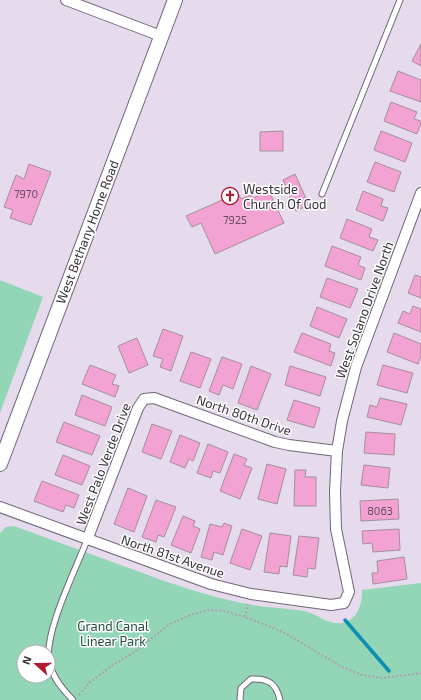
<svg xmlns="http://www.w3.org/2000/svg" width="421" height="700" font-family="'Exo 2',sans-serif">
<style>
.green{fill:#93d5b7;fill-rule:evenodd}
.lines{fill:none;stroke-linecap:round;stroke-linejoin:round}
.stream{stroke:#0c90b2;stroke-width:3.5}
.building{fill:#f2a3d3;stroke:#a38e9a}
.lane-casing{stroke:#716677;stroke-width:7}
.street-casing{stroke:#716677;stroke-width:12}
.secondary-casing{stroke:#716677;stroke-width:16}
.path{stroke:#aba1b0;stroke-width:2;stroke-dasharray:2 2;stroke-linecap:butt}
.lane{stroke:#fff;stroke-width:5}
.street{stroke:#fff;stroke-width:10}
.secondary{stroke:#fff;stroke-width:14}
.labels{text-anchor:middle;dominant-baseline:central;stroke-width:3;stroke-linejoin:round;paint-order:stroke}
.number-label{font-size:11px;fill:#664e60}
.poi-label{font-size:13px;fill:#373239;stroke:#fff;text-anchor:start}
.street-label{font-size:13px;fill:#373239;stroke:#fff}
.park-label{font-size:13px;fill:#244e3c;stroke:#fff}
</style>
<rect width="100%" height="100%" fill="#e6daed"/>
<path class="green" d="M0,280L43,297L0,413Z
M14,526L167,582C195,591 223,600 253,605C270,608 287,608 304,611C318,614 327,625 342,623C357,621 363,603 362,590L421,583V700H0V533L6,527ZM24,652H48V676H24Z"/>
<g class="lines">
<path class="stream" d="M345,620L389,671"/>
</g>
<path class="building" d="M421,44V66L412,61Z
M398,71L421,80V102L390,91Z
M391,102L417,112L414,119L421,121V123L417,134L384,121Z
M283,131V151H260V132Z
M381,131L412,143L405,162L374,150Z
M375,162L401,172L394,192L367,182Z
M29,164L51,172L31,225L10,218L13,210L4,207L16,175L24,179Z
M295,174L309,205L296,211L283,180Z
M269,191L284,223L215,254L201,223L192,227L186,216L238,193L241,199L251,195L253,198Z
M363,191L383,199L381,206L388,208L383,221L356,210Z
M347,219L372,229L369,237L378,240L373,251L340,238Z
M332,246L361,257L358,265L365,268L361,280L325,266Z
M415,275L421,277V298L408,293Z
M327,278L358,289L350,308L320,297Z
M413,306L421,309V332L398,323L403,311L410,314Z
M317,307L347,319L339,338L310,326Z
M163,329L183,336L171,371L160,367L163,359L153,356Z
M302,333L331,344L329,351L335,353L331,366L294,352Z
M394,333L421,344V356L418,364L387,352Z
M137,338L148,365L129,373L118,346Z
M191,352L211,359L200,388L180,381Z
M222,357L242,364L233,389L223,385L219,395L209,391Z
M90,365L116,375L112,384L119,386L115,397L82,384Z
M383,365L413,373L407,393L377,385Z
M251,366L271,374L257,410L238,403Z
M290,366L326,377L320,396L285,385Z
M82,395L112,407L105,426L75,415Z
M380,398L407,404L401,425L367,417L370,405L377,407Z
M294,400L320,408L314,428L287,420Z
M64,422L100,436L92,455L56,442Z
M152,424L172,431L161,459L142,452Z
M366,432L395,434L394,455L364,453Z
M180,435L200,443L193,461L189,459L185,468L170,462Z
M208,444L228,452L220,473L213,471L211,478L197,473Z
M234,454L247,459L244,465L252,468L240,499L220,491Z
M63,455L90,466L82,485L55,475Z
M267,464L286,469L277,504L258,499Z
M364,465L390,468L388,488L361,485Z
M295,470H306L305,477H316V506H294Z
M42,481L79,495L74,508L66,505L63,512L34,501Z
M128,488L147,496L134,532L114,524Z
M398,499L399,519L361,521L360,501Z
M156,500L176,507L164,537L158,535L156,542L142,537Z
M183,516L195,521L193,526L200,529L191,553L171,545Z
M224,523L232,526L223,555L214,552L212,560L201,557L210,524L222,527Z
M242,529L262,536L250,570L230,563Z
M399,529L400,550L373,552L372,543L363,544L362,531Z
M270,533L291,536L287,567L280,566L279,574L264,572Z
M299,536L319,538L315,569L308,568L307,577L293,575Z
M404,557L407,579L373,584L372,573H378L377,561Z"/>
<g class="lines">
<g class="lane-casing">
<path id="lane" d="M322,194L400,0
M73,700C62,689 52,677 49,661C44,632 76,569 87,540
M240,700L241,688L251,679C268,678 276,683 280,700"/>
</g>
<g class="street-casing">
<path id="street" d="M66,0L161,36
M0,507L211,584L251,594L331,605L344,603L349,592L336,529L335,491L337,451L342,421L356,367L421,193
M87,540L138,408L144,399L154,398L275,442L289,445L337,451"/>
</g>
<g class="secondary-casing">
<path id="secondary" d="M0,464L175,0"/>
</g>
<path class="path" d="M245,617L248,604
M79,695L90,682L110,667L133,653L170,624L190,615L208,610L224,611L245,617L283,632L342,667L362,675L383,678L421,673"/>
<use href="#lane" class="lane"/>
<use href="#street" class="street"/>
<use href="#secondary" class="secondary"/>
</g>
<defs>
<g id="church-ring" transform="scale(0.9)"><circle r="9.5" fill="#fff" stroke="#af1b31" stroke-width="1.5"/><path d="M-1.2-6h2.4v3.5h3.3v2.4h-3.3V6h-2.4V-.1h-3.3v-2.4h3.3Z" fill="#af1b31"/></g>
</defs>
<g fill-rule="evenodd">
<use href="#church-ring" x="230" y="196"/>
</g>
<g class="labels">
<g class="number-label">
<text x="26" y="193">7970</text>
<text x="235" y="219">7925</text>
<text x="380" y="510">8063</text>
</g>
<g class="poi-label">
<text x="243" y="189">Westside<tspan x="243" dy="15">Church Of God</tspan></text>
</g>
<g class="street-label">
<text transform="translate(87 232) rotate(-69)">West Bethany Home Road</text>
<text transform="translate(364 310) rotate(-70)">West Solano Drive North</text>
<text transform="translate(244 415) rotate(19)">North 80th Drive</text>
<text transform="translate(103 464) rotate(-69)">West Palo Verde Drive</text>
<text transform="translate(173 556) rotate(19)">North 81st Avenue</text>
</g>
<g class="park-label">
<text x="113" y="626">Grand Canal<tspan x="113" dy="15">Linear Park</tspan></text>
</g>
</g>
<g transform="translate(36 664) rotate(291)"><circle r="19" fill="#ffffff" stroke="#afadb0"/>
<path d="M0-3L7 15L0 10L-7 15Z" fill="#af1b31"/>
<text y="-6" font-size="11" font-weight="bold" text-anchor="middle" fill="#373239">N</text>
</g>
</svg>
